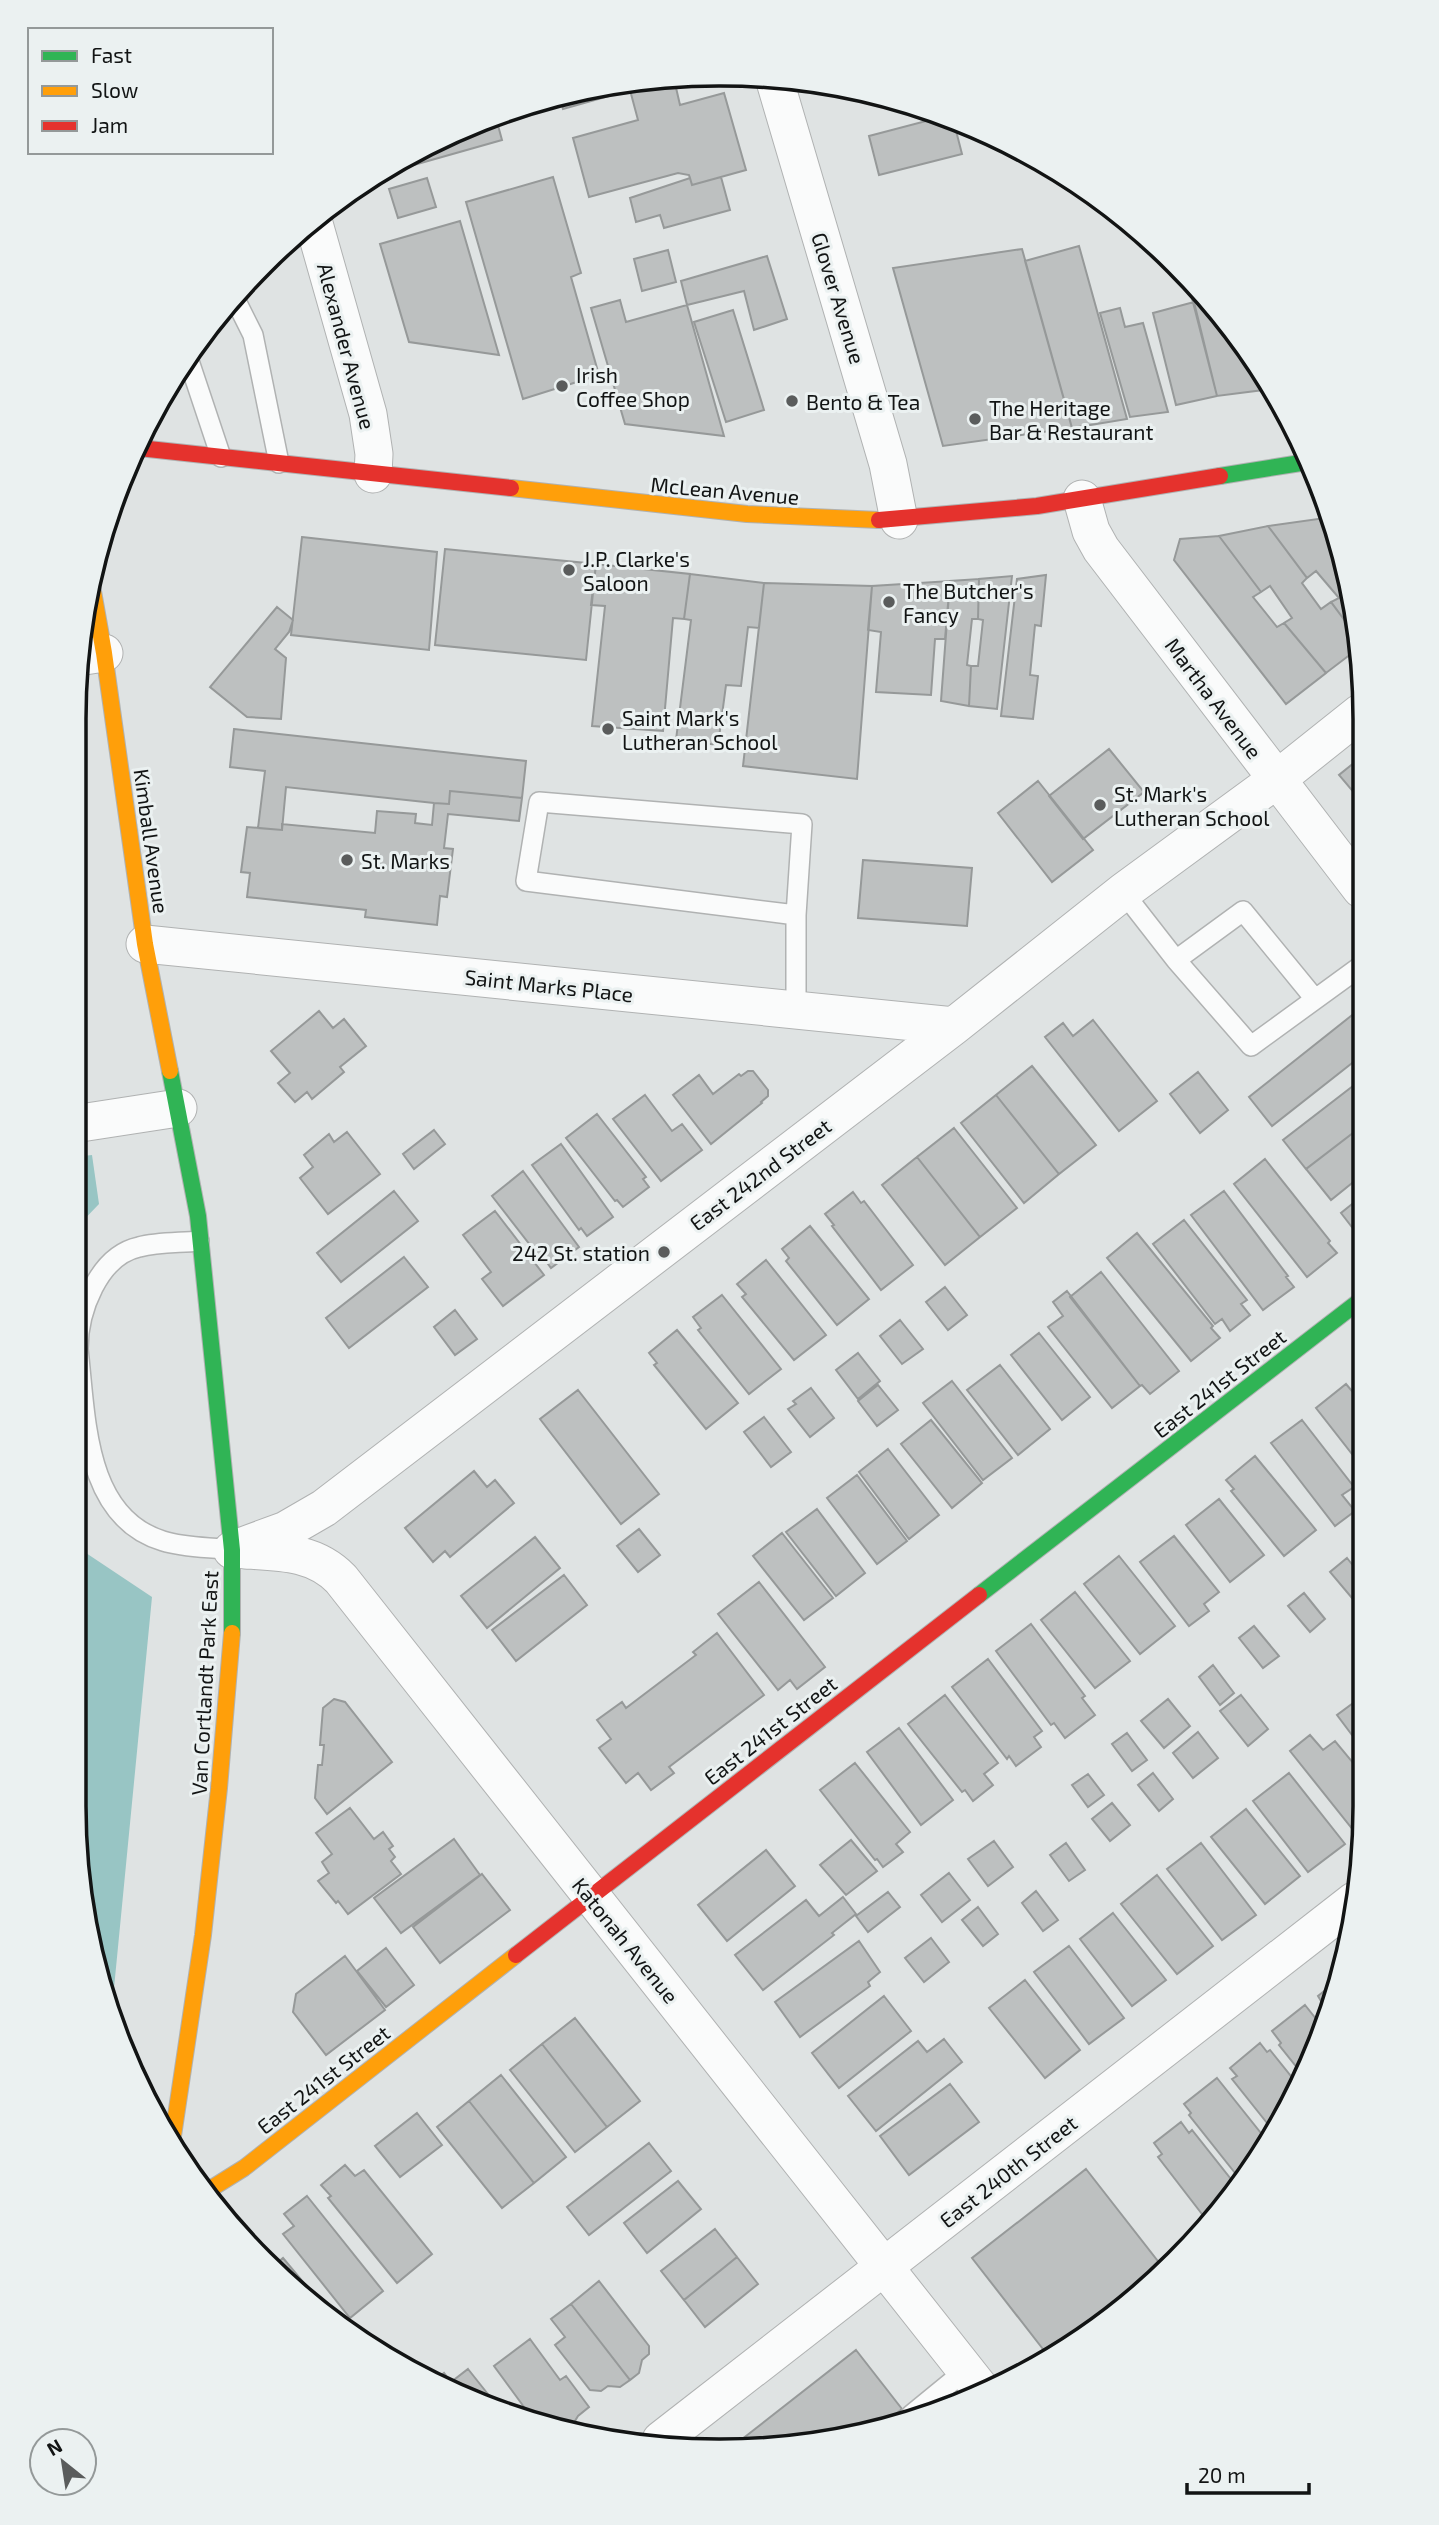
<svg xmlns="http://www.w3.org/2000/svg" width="1439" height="2525" font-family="'Exo 2',sans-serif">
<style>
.forest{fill:#98c5c4}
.building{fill:#bdc0c0;stroke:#969999;stroke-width:2}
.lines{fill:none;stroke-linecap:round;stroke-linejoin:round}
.lane-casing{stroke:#b0b2b2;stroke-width:22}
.street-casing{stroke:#b0b2b2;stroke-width:39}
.fast-casing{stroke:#b0b2b2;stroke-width:18}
.slow-casing{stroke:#b0b2b2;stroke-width:18}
.jam-casing{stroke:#b0b2b2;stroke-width:18}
.lane{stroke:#fafbfb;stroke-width:19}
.street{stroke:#fafbfb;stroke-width:37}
.fast{stroke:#30b455;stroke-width:16}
.slow{stroke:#ff9f0a;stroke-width:16}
.jam{stroke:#e5322d;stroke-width:16}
.poi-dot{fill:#5a5c5c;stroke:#ebf1f1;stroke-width:2.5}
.labels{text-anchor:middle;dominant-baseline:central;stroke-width:6;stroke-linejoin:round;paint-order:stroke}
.street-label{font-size:21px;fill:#121414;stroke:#ebf1f1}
.poi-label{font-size:21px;fill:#121414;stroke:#ebf1f1;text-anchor:start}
.rim{fill:none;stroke:#121414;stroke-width:3.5}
</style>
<rect width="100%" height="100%" fill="#dfe3e3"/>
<path class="forest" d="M92,1155L99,1204L74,1230V1157Z
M74,1545L152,1597L111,2019L108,2013L74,1805Z"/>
<path class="building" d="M678,75H688L674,79L680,105L724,93L746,170L692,185L689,175L678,173L589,197L573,138L638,120L630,90L563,109L559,94Z
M509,112V115L496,118L502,140L382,174L434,140Z
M945,116L953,119L962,154L879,175L869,136Z
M553,177L581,273L571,277L599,375L523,399L466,202Z
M721,177L730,210L664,228L660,215L636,222L630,198L690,178L692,185Z
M427,178L436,207L398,218L389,189Z
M460,221L499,355L409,342L380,244Z
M1136,234H1139L1151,243L1140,246Z
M1079,246L1127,419L1072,428L1025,261Z
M1022,249L1072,428L943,446L893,268Z
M668,250L676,282L642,291L634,259Z
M767,256L787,319L754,330L744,291L687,305L681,281Z
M1186,275L1257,361L1271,389L1217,396Z
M620,300L626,322L687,305L724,436L625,424L591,308Z
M1194,302L1217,396L1176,405L1153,313Z
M1120,308L1125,327L1143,323L1168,412L1130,417L1100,313Z
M733,310L764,410L726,422L694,322Z
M1332,517L1336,532L1325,518Z
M1325,518L1336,532L1360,641L1331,602L1339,598L1316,571L1307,578L1268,526Z
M1268,526L1307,578L1302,583L1321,609L1331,602L1360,641V647L1326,673L1284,623L1292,618L1270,586L1261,592L1219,536Z
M1219,536L1261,592L1253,597L1277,627L1284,623L1326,673L1286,704L1174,560L1180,539Z
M302,537L437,552L429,650L291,635Z
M445,549L596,564L586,660L435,645Z
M596,564L690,574L684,619L673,618L663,731L592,726L605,606L591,605Z
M690,574L764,583L759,628L748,627L741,686L726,685L718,745L676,740L691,620L684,619Z
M1046,575L1041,626L1035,625L1030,675L1038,676L1033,719L1001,716L1017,579Z
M1012,576L997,709L969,706L971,666H978L983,620L978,619L979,579Z
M979,579L978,619H972L967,665L971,666L969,706L941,701L950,581Z
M950,581L945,639H935L931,695L876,692L881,632L868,630L872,586Z
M764,583L872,586L857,779L743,766Z
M277,607L293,620L289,632L275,649L286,658L281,719L247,717L210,687Z
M234,729L526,761L522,798L450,791L449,804L434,803L286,787L282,830L258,828L265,771L230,767Z
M1109,749L1144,792L1083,839L1049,796Z
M1360,758L1361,801L1339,775Z
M1038,781L1093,850L1052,882L998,813Z
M450,791L522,798L519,821L448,814L444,848L453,849L447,897L440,896L437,925L365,917L366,910L247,897L250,873L241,872L247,827L282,830V824L375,833L377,811L416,814L415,823L432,825L434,803L449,804Z
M863,860L972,868L967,926L858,918Z
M1361,1008V1056L1272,1126L1249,1097Z
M319,1011L333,1028L344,1019L366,1046L340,1067L344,1072L312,1099L307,1092L295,1102L278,1083L290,1073L271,1051Z
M1093,1020L1157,1101L1119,1131L1045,1037L1063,1023L1073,1036Z
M1032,1066L1096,1145L1059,1174L996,1095Z
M748,1071H753L768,1090V1096L761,1102L762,1103L711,1144L673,1095L699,1075L713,1094L739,1074L741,1076Z
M1198,1072L1228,1110L1200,1133L1170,1094Z
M1362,1079V1126L1306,1169L1283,1140Z
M645,1095L672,1131L682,1124L702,1150L661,1181L613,1119Z
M996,1095L1059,1174L1024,1203L961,1123Z
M597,1114L646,1177L643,1179L649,1187L623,1207L617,1200L615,1201L566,1138Z
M1362,1126V1175L1331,1200L1306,1169Z
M954,1128L1017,1208L980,1237L917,1157Z
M434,1130L445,1144L414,1169L403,1154Z
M347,1132L380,1174L328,1214L300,1178L313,1167L304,1155L329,1134L334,1142Z
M561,1144L613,1217L587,1236L581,1228L579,1230L532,1165Z
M917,1157L980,1237L945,1265L882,1185Z
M1265,1159L1330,1241L1328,1243L1337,1253L1307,1277L1234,1184Z
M523,1171L579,1247L551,1268L543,1257L541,1259L492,1196Z
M394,1191L418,1221L341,1282L317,1253Z
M1224,1191L1288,1276L1286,1277L1294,1287L1263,1310L1191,1215Z
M853,1192L861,1203L864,1201L913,1265L881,1290L832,1226L834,1225L825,1214Z
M1362,1196V1240L1341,1213Z
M495,1211L544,1275L503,1306L482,1279L491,1272L463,1235Z
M1184,1220L1247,1300L1241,1304L1250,1315L1230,1331L1222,1319L1215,1324L1153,1244Z
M810,1226L869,1299L837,1325L786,1261L789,1258L782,1249Z
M1137,1233L1213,1326L1211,1328L1220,1338L1191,1361L1107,1258Z
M404,1257L428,1287L349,1348L326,1318Z
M766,1260L826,1335L794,1360L742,1297L746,1294L737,1284Z
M1101,1272L1179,1371L1150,1394L1142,1385L1140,1386L1070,1297Z
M945,1287L967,1315L948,1330L926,1302Z
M1067,1291L1140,1386L1112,1408L1048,1327L1063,1316L1053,1302Z
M722,1295L781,1369L749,1394L698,1330L701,1328L693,1317Z
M455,1310L477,1339L455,1355L434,1327Z
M900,1320L923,1349L902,1364L880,1336Z
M677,1330L738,1403L706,1429L654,1365L657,1363L649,1353Z
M1039,1333L1090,1397L1062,1420L1011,1355Z
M858,1353L880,1381L858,1399L836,1370Z
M1000,1365L1050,1429L1018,1455L967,1390Z
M952,1381L1012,1458L983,1480L923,1403Z
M1346,1384L1363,1404V1468L1316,1408Z
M878,1385L898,1410L877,1426L858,1401Z
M811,1388L834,1418L810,1437L788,1409L796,1404L793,1401Z
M578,1390L659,1494L621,1524L540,1419Z
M764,1417L791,1452L771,1467L744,1432Z
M931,1420L982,1483L952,1508L901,1444Z
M1302,1420L1354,1487L1342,1495L1355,1511L1335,1526L1271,1443Z
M888,1449L939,1515L909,1539L859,1472Z
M1255,1456L1316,1530L1284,1556L1231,1491L1234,1489L1226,1480Z
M474,1471L487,1487L495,1480L514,1503L450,1557L445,1551L433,1562L405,1528Z
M857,1475L907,1541L877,1564L827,1498Z
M1219,1499L1264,1555L1230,1582L1186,1525Z
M817,1509L865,1573L836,1596L786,1532Z
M639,1529L660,1555L638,1572L617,1546Z
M782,1533L833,1598L804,1620L753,1556Z
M1174,1536L1219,1592L1204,1604L1209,1611L1189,1626L1140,1562Z
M535,1537L560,1568L487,1628L461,1596Z
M1119,1556L1175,1626L1140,1654L1084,1584Z
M1347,1558L1363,1578V1588L1352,1598L1330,1572Z
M564,1575L587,1605L516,1661L492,1630Z
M759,1582L825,1667L797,1689L790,1680L778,1690L718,1614Z
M1075,1592L1130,1661L1095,1688L1041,1620Z
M1304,1593L1325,1619L1310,1632L1288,1606Z
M1031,1624L1085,1696L1082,1698L1095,1715L1065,1738L1054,1723L1051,1725L996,1651Z
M1254,1626L1279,1656L1263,1668L1239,1638Z
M717,1633L764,1695L669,1767L674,1773L651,1790L638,1773L626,1783L599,1748L611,1739L597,1720L622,1702L626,1708L696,1655L693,1652Z
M988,1659L1042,1731L1034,1737L1041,1747L1016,1766L1009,1756L1007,1759L952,1687Z
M1213,1665L1234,1693L1220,1705L1199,1677Z
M945,1695L998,1763L984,1774L993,1785L973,1801L965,1790L962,1792L908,1724Z
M1241,1695L1268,1729L1248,1746L1220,1711Z
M334,1699L345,1702L392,1762L327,1814L315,1798L318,1765H322L324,1745H320L323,1708Z
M1168,1699L1190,1726L1164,1748L1141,1721Z
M1356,1701L1364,1712V1751L1337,1715Z
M899,1728L953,1800L921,1825L867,1752Z
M1198,1732L1218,1758L1193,1778L1173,1753Z
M1127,1733L1147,1760L1132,1771L1112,1744Z
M1310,1735L1323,1750L1335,1741L1364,1776V1823L1354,1831L1290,1751Z
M855,1763L910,1832L896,1844L903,1852L883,1867L877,1859L875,1860L820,1790Z
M1153,1773L1173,1799L1159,1811L1138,1785Z
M1289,1773L1345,1844L1308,1872L1253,1801Z
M1088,1774L1104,1795L1088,1807L1072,1785Z
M1112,1803L1130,1825L1110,1841L1092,1819Z
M350,1808L374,1839L383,1832L393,1846L389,1849L395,1857L391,1861L401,1874L348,1914L338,1901L336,1903L318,1881L329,1873L322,1862L332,1854L316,1833Z
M1246,1809L1300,1876L1265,1904L1211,1837Z
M454,1839L480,1875L401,1933L374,1898Z
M851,1840L877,1871L846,1895L820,1865Z
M994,1841L1013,1867L988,1886L968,1859Z
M1066,1843L1085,1870L1069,1881L1050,1855Z
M1201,1843L1256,1915L1222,1940L1167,1869Z
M766,1850L795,1886L727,1941L698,1905Z
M949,1873L970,1900L942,1922L921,1895Z
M482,1874L510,1910L440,1963L413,1927Z
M1157,1875L1213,1946L1177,1974L1121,1904Z
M1036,1891L1058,1920L1043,1931L1022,1903Z
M888,1892L900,1907L868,1932L856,1916Z
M843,1897L856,1914L832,1933L834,1935L763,1990L735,1955L806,1900L819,1916Z
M978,1907L998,1934L983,1946L962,1920Z
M1113,1913L1166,1980L1132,2006L1080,1939Z
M931,1938L949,1962L924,1982L905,1958Z
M859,1941L880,1972L868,1982L870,1986L800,2037L775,2002Z
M1069,1946L1124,2018L1089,2044L1034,1972Z
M386,1948L414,1985L386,2007L357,1971Z
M345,1956L385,2010L326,2055L293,2012L296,1994Z
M1025,1980L1080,2050L1045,2078L989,2008Z
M1338,1980L1331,2013L1330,2016L1318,1996Z
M884,1996L911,2031L839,2088L812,2053Z
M1305,2005L1324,2029L1303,2075L1279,2045L1281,2043L1272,2031Z
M575,2018L640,2101L607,2127L542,2044Z
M944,2039L962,2062L876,2131L848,2096L918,2041L927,2052Z
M1260,2043L1267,2052L1270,2050L1298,2085L1275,2133L1232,2079L1237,2076L1230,2068Z
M542,2044L607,2127L575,2152L510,2070Z
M501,2075L566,2157L534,2183L469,2101Z
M1217,2078L1268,2142L1239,2178L1189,2115L1191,2113L1184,2104Z
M950,2084L979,2122L909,2175L880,2136Z
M469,2101L534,2183L502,2208L437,2127Z
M417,2113L442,2145L400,2177L375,2146Z
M1181,2122L1189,2133L1192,2130L1234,2183L1205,2218L1158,2157L1162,2154L1154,2143Z
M649,2143L671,2171L589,2235L567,2207Z
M345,2165L355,2176L364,2170L432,2254L397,2283L328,2198L331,2196L321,2185Z
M1086,2169L1164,2269L1145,2291L1046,2353L972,2258Z
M678,2181L701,2209L647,2253L624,2223Z
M307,2196L383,2291L350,2318L283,2234L294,2226L284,2214Z
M715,2229L737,2257L684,2300L661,2271Z
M737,2257L758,2284L705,2327L684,2300Z
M283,2258L329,2313L276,2264Z
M599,2281L649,2346V2354L642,2360L639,2373L630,2380L571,2304Z
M571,2304L630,2380L620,2387L608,2386L601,2391L590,2390L555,2345L565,2337L551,2319Z
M530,2339L560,2380L566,2376L589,2407L578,2416L569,2431L552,2429L535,2422L494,2366Z
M856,2350L902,2409L887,2421L761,2450L732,2447Z
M468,2369L495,2403L438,2378L444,2373L451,2382Z"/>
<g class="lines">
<g class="lane-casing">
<path id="lane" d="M233,295L253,335L279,463
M188,358L221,457
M1123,892L1176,960L1251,1046L1361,966
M1176,960L1243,911L1315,999
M796,1010V915L802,824L539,802L526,881L796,915
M199,1241C180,1243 158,1242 139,1247C98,1256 78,1312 78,1349C86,1417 84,1517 163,1541C185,1548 210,1547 232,1550
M911,2415L966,2370"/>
</g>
<g class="street-casing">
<path id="street" d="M774,78L888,464L899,520
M313,220L368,414L374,454L373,474
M1082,499L1091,531L1101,549L1361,889
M78,657L104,653
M145,944L954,1026
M74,1124L178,1108
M232,1550L286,1530L324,1508L954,1026L1123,892L1276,780L1360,713
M245,1550C281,1552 315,1552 341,1579L983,2392
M661,2440L1354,1901"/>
</g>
<g class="fast-casing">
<path id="fast" d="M1220,476L1307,462
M170,1071L198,1216L232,1550V1633
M979,1595L1362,1299"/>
</g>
<g class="slow-casing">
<path id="slow" d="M511,488L747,514L879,520
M91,580L104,653L145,944L170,1071
M173,2136L203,1935L219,1788L232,1633
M204,2193L244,2168L516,1955"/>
</g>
<g class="jam-casing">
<path id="jam" d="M139,448L511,488
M879,520L1037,506L1220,476
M516,1955L979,1595"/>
</g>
<use href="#lane" class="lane"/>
<use href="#street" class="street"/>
<use href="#fast" class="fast"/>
<use href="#slow" class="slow"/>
<use href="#jam" class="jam"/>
</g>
<g class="poi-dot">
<circle cx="562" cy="386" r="7"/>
<circle cx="792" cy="401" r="7"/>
<circle cx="975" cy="419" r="7"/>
<circle cx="569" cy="570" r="7"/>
<circle cx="889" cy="602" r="7"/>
<circle cx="608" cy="729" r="7"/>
<circle cx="1100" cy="805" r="7"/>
<circle cx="347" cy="860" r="7"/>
<circle cx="664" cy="1252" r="7"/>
</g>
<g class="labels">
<g class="street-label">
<text transform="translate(839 298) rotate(73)">Glover Avenue</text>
<text transform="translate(347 346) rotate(75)">Alexander Avenue</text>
<text transform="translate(725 490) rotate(5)">McLean Avenue</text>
<text transform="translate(1214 698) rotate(53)">Martha Avenue</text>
<text transform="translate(152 841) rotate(82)">Kimball Avenue</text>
<text transform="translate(549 985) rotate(6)">Saint Marks Place</text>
<text transform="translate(760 1174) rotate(-37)">East 242nd Street</text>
<text transform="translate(1219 1383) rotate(-38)">East 241st Street</text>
<text transform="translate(204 1683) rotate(-87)">Van Cortlandt Park East</text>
<text transform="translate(770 1730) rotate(-38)">East 241st Street</text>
<text transform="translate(626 1940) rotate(51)">Katonah Avenue</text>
<text transform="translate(323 2079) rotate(-38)">East 241st Street</text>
<text transform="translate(1008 2171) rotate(-38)">East 240th Street</text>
</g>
<g class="poi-label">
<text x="576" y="374">Irish<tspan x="576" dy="24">Coffee Shop</tspan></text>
<text x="806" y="401">Bento &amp; Tea</text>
<text x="989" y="407">The Heritage<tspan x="989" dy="24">Bar &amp; Restaurant</tspan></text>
<text x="583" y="558">J.P. Clarke's<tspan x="583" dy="24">Saloon</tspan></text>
<text x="903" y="590">The Butcher's<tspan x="903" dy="24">Fancy</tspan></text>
<text x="622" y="717">Saint Mark's<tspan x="622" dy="24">Lutheran School</tspan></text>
<text x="1114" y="793">St. Mark's<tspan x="1114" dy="24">Lutheran School</tspan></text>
<text x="361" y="860">St. Marks</text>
<text x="650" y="1252" text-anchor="end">242 St. station</text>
</g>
</g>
<path d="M0 0H1439V2525H0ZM719 86H720A633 633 0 0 1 1353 719V1806A633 633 0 0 1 720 2439H719A633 633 0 0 1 86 1806V719A633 633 0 0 1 719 86Z" fill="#ebf1f1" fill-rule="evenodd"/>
<path class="rim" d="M719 86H720A633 633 0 0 1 1353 719V1806A633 633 0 0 1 720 2439H719A633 633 0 0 1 86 1806V719A633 633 0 0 1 719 86Z"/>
<rect x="28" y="28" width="245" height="126" fill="#ebf1f1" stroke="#949999" stroke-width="2"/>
<rect x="42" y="51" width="35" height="10" fill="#30b455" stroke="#949999" stroke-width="2"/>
<text x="91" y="63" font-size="21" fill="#121414">Fast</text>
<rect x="42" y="86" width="35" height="10" fill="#ff9f0a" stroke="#949999" stroke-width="2"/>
<text x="91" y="98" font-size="21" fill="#121414">Slow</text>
<rect x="42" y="121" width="35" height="10" fill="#e5322d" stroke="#949999" stroke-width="2"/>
<text x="91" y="133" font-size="21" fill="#121414">Jam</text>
<g transform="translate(63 2462) rotate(330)"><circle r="33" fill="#ebf1f1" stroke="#949999" stroke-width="2"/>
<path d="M0-5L12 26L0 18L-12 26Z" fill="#5a5c5c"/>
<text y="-10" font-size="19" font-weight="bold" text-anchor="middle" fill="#121414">N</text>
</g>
<path d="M1187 2483v10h122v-10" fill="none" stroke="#121414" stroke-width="3.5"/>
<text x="1198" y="2483" font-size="21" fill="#121414" stroke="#ebf1f1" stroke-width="5" paint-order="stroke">20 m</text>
</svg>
